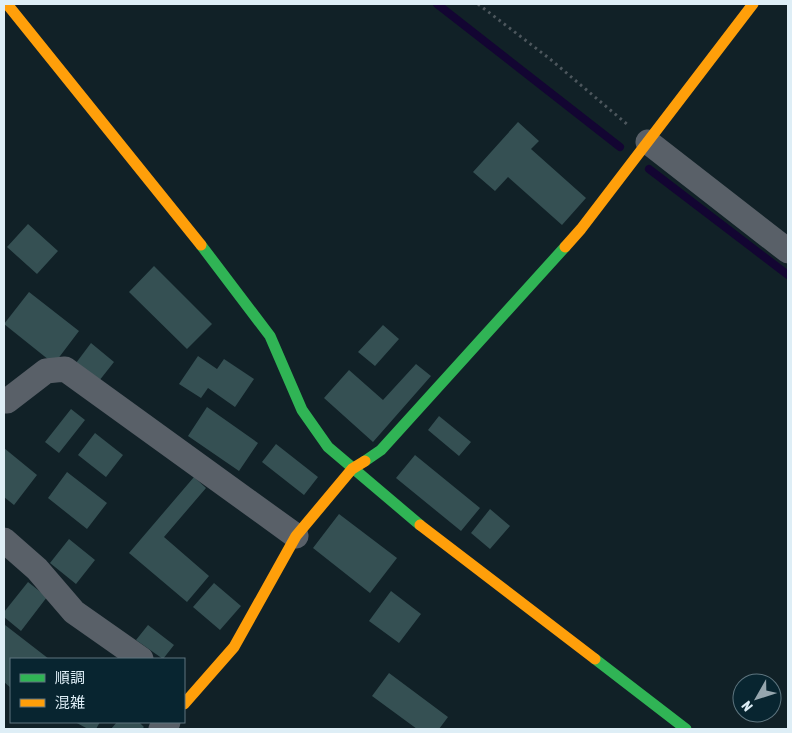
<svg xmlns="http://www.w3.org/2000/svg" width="792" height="733" font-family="'Asap Condensed','Noto Sans JP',sans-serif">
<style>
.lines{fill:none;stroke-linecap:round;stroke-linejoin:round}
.stream{stroke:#130532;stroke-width:8}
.building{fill:#355053}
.path{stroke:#4d575d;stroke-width:3;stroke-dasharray:2.5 4;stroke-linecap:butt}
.street{stroke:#596068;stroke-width:25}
.fast{stroke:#30b455;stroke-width:11}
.slow{stroke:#ff9f0a;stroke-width:11}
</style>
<rect width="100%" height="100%" fill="#112127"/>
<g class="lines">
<path class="stream" d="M437,4L620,147
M649,169L788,275"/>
</g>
<path class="building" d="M518,122L539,141L531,149L586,198L562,225L508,177L495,191L473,172Z
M28,224L58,251L37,274L7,247Z
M154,266L212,324L187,349L129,292Z
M29,292L79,331L54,364L4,324Z
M383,325L399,339L375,366L358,352Z
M91,343L114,362L99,381L76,363Z
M198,356L217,369L224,359L254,379L235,407L208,388L201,398L179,384Z
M416,364L431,376L373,442L324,398L349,370L383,400Z
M207,407L258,443L239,471L188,436Z
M71,409L85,420L59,453L45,442Z
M439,416L471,442L459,456L428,430Z
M95,433L123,455L106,477L78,455Z
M276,444L318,477L304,495L262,462Z
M4,448L37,475L14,505L4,497Z
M415,455L480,508L461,531L396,478Z
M67,472L107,503L87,529L48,498Z
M194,477L206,488L164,537L209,576L187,602L129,553Z
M490,509L510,526L490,549L471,533Z
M339,514L397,558L370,593L313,548Z
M69,539L95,560L76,584L50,563Z
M28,582L47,597L21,631L4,617V612Z
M214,583L241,606L220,630L193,607Z
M391,591L421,614L399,643L369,621Z
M5,625L49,659H11V688L4,682Z
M148,625L174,645L163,659L136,640Z
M389,673L448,717L439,729H417L372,696Z
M75,722H100L96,729H88Z
M117,722H139L144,727L142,729H111Z"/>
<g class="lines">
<path class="path" d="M478,4L550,59L628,125"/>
<path class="street" d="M648,142L788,251
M7,401L46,371L65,369L296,536
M4,540L37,569L74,612L141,659
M161,729L168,722"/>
<path class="fast" d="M201,245L270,336L302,410L328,447L420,525
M365,461L381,450L565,247
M595,659L686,729"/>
<path class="slow" d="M7,4L201,245
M565,247L581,229L753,4
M420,525L595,659
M184,704L234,647L296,536L352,469L365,461"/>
</g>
<rect width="792" height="733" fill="none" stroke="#deeef6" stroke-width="10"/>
<rect x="10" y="658" width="175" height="65" fill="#082530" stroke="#5e757f"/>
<rect x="20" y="674" width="25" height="8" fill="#30b455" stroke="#5e757f"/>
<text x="55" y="683" font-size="15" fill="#deeef6">順調</text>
<rect x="20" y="699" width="25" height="8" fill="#ff9f0a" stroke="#5e757f"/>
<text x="55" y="708" font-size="15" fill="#deeef6">混雑</text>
<g transform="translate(757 698) rotate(231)"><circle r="24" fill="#082530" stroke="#5e757f"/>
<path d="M0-4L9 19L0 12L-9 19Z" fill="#96a6ae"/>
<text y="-8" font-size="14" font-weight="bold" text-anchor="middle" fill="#deeef6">N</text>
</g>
</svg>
